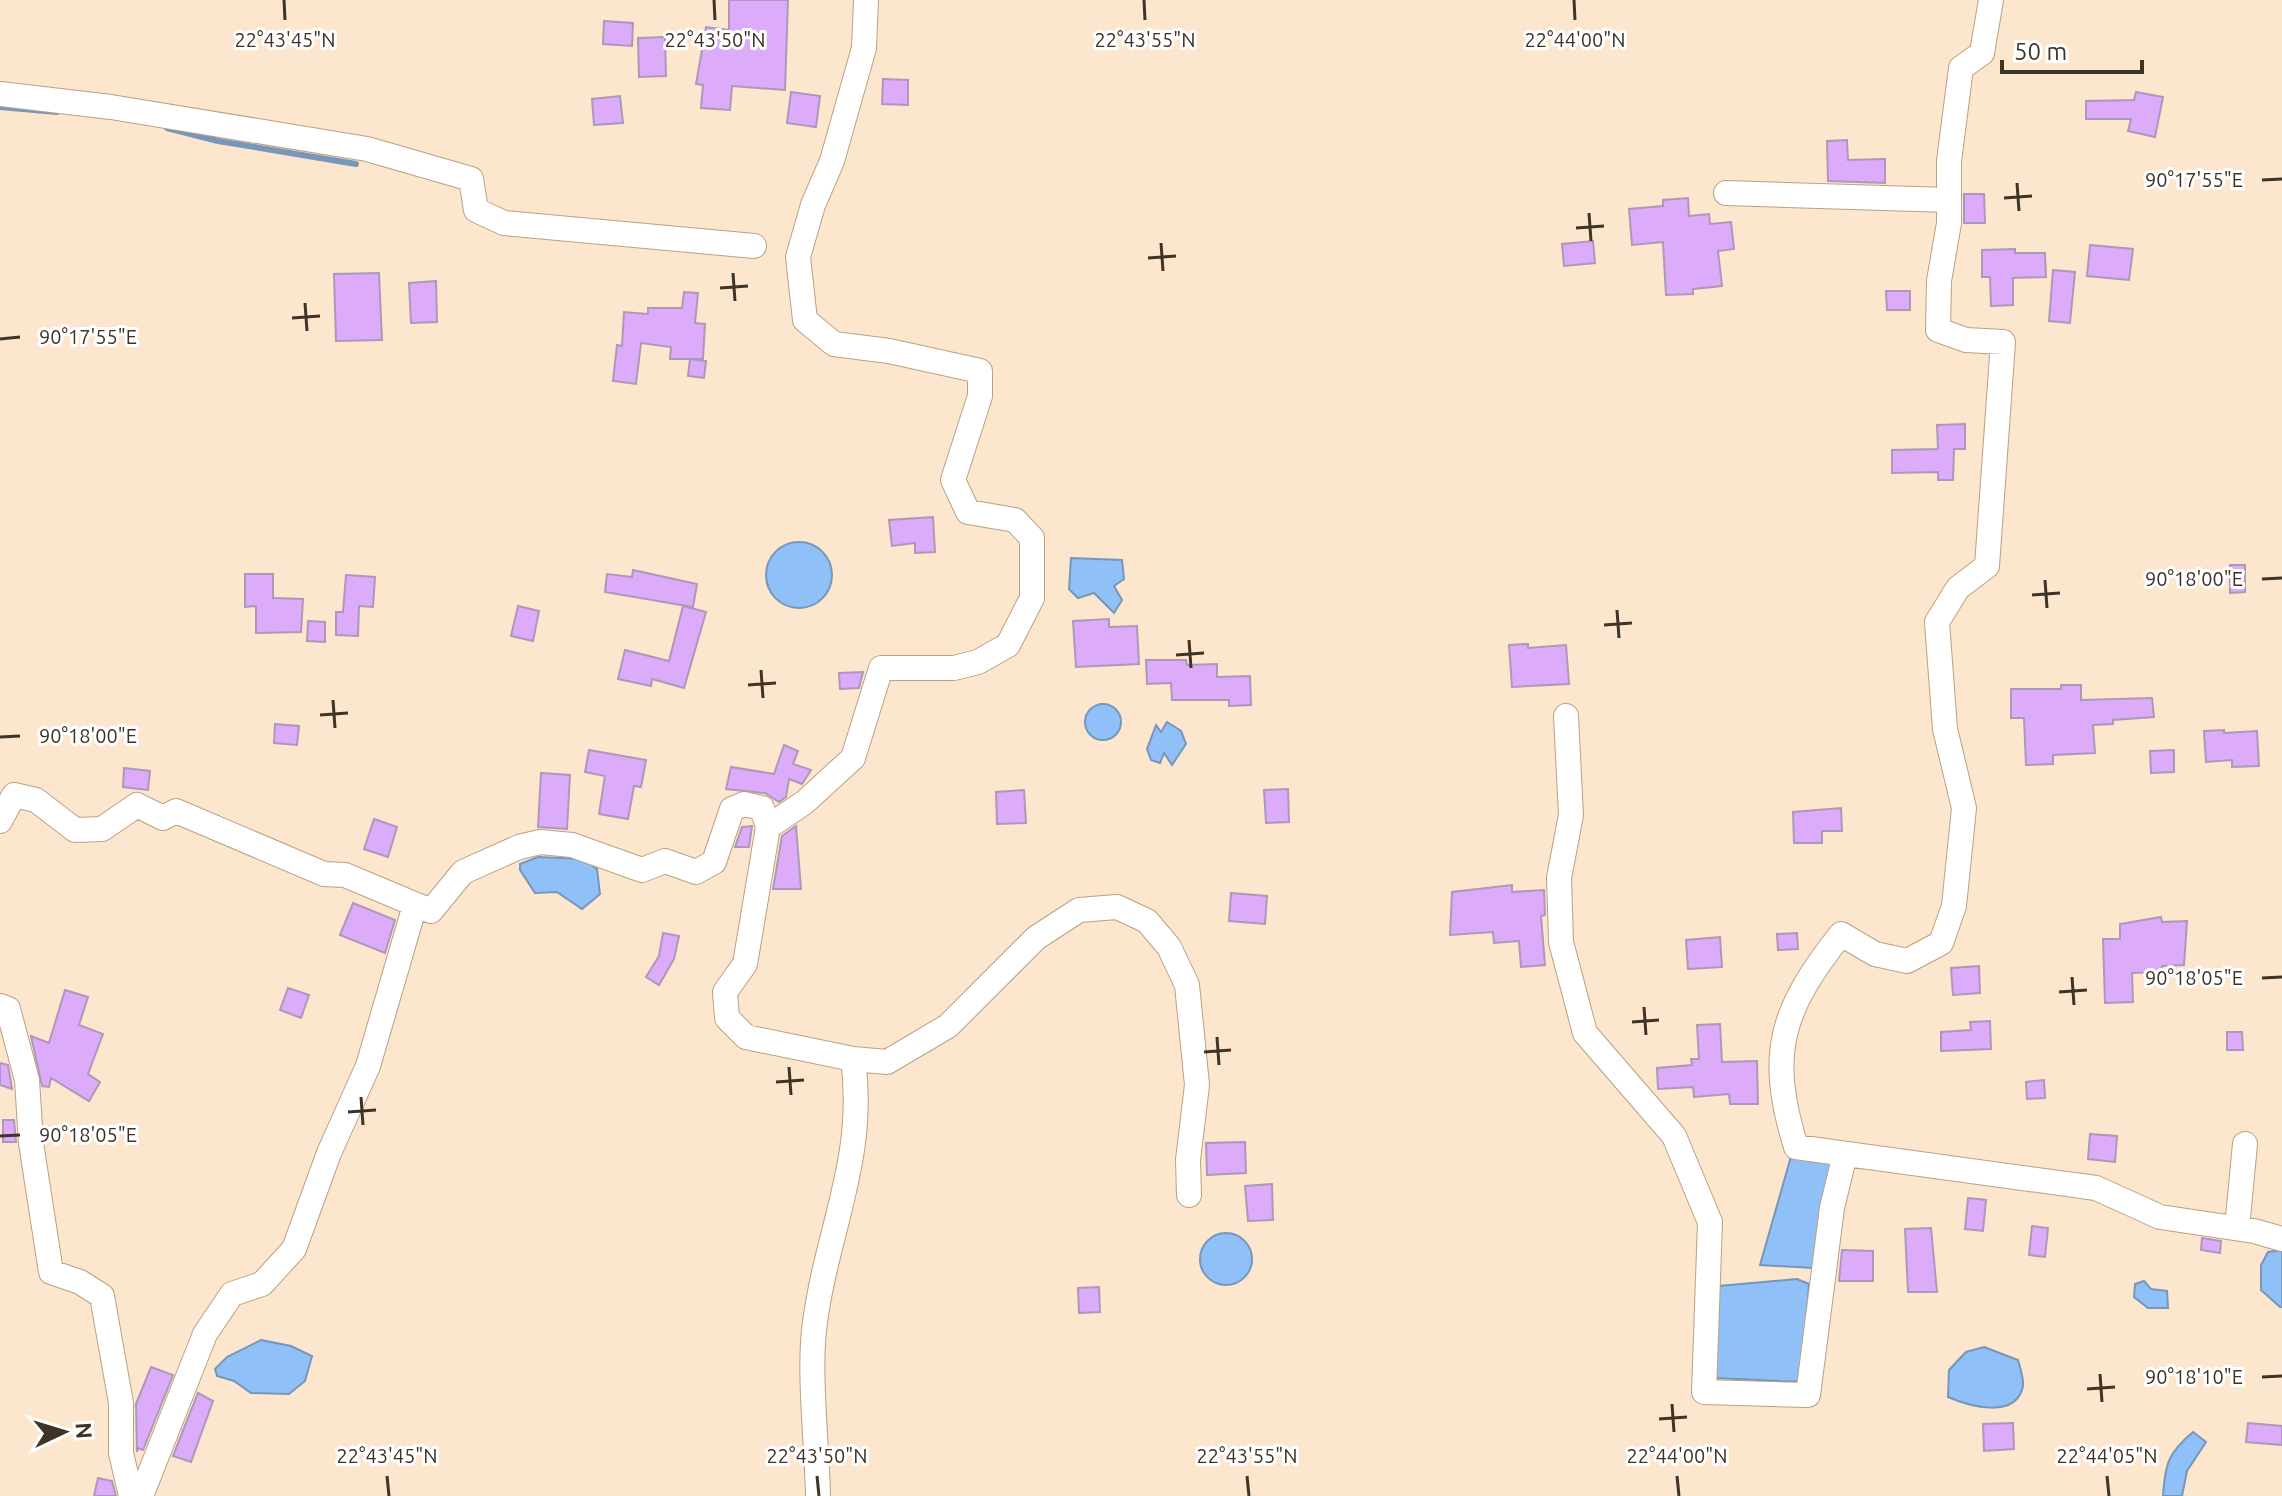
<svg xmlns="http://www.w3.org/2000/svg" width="2282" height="1496" font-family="Ubuntu,sans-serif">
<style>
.water{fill:#8fc1f8;stroke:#7796b9;stroke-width:2}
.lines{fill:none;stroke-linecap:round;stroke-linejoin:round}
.stream{stroke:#7796b9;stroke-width:6}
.building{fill:#dcacfb;stroke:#ac98b9;stroke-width:2}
.minor-casing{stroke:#bba183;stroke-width:26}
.minor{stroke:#fff;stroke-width:24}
.ticks{fill:none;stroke:#3e3327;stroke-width:3}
.ticks-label{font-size:20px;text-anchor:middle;fill:#3e3327;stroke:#fff;stroke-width:6;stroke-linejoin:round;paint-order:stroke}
</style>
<rect width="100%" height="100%" fill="#fce6cd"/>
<path class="water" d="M766 575a33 33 0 1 1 66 0a33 33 0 1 1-66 0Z
M1071,558L1122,560L1124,579L1114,586L1122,600L1114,613L1094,593L1078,598L1069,589Z
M1085 722a18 18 0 1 1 36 0a18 18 0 1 1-36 0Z
M1167,722L1181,731L1186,744L1172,765L1164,753L1160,763L1151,760L1147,749L1156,725L1161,732Z
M538,857L583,859L597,869L600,894L582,909L557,892L535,893L520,870V864Z
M1792,1153L1833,1159L1813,1268L1760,1265Z
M1200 1259a26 26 0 1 1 52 0a26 26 0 1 1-52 0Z
M2282,1250V1307H2280L2261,1290V1265L2268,1252Z
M1797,1279L1809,1284L1802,1382L1716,1378L1719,1286Z
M2144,1281L2151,1289L2167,1291L2168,1308H2148L2134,1297L2135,1284Z
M261,1340L291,1346L312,1356L305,1381L289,1394L251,1393L234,1381L217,1376L215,1369L227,1357Z
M1984,1347L2018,1360C2020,1367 2024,1379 2023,1386C2016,1420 1969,1406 1948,1397L1949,1370L1966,1352Z
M2193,1432L2206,1442L2187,1471L2182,1496H2163C2165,1464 2168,1453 2193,1432Z"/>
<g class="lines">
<path class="stream" d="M0,107L57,112
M167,128L218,141L356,164"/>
</g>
<path class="building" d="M729,0H788L785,90L732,86L730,110L701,108L703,85L696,84L706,27L729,30Z
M604,21L633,23L632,46L603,44Z
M665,37L666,76L639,77L638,38Z
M883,79L908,80V105L882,104Z
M791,92L820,96L816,127L787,123Z
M2136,92L2163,97L2155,137L2128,131L2131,119H2086V101L2134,100Z
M620,96L623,123L594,125L592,99Z
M1847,140L1848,160L1885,159V183L1828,181L1827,141Z
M1964,194H1984L1985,223H1964Z
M1688,198L1689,216L1709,214L1710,224L1731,222L1734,249L1718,251L1722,286L1693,289V294L1666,295L1663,242L1632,245L1629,209L1663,206V200Z
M1593,241L1595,263L1564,266L1562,244Z
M2090,245L2133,249L2129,280L2087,276Z
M2015,249V253H2045L2046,277L2013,278V305L1991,306L1990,277H1982V250Z
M2053,270L2075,272L2070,323L2049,321Z
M379,273L382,340L336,341L334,274Z
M436,281L437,322L411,323L409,283Z
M1886,291H1910V310H1887Z
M684,292L698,293L695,323L705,324L703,359H670L671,347L641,343L636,384L613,381L617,345L622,346L624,312L648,314V308H682Z
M690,359L706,361L704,378L688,376Z
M1965,424V449H1954L1953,480H1938V472L1892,473V450L1938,449L1937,425Z
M933,517L935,552L915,553V543L892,546L889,520Z
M2230,565H2245V592L2230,593Z
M633,570L697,584L693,607L605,592L607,574L632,577Z
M245,574H273V598L303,599L301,632L256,633V606L245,607Z
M346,575L375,577L373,607L359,606L358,636L336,635V612H343Z
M518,606L539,611L533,641L511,636Z
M683,606L706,612L684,688L652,679L651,686L618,679L625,650L669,661Z
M1109,619V627L1137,626L1139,664L1076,667L1073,621Z
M308,621L325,622V642L307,641Z
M1528,644V648L1566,645L1569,684L1512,687L1509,645Z
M1146,660H1186L1187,665L1217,664V677L1250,676L1251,705L1229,706V700H1172L1171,683L1147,684Z
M863,672L859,688L840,689L839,673Z
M2061,685H2081V700L2152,698L2154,717L2113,720V724L2093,725L2095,753L2053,755V764L2026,765L2024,718H2011V689H2061Z
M275,724L299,726L297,745L274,743Z
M2224,730V733L2257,731L2259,766L2232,767V760L2206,762L2204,731Z
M784,745L798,751L793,764L811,770L802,784L789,779L786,797L779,802L765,793L726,789L731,767L774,774Z
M589,750L646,760L641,787L634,786L628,819L599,814L605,776L585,772Z
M2174,750V772L2151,773L2150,751Z
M124,768L150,771L148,790L123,787Z
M541,773L570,775L567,829L538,827Z
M1288,789L1289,822L1266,823L1264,790Z
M1024,790L1026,823L997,824L996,792Z
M1841,808L1842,831H1822V843H1794L1793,812Z
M374,819L397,827L388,857L364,849Z
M752,826L749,847H735L742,827Z
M796,826L801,889H773L782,836Z
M1512,885V892L1544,890L1545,915L1541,916L1545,965L1521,967L1519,941L1494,943L1493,932L1450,935L1452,892Z
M1231,893L1267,896L1265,924L1229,921Z
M353,903L395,920L385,953L340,935Z
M2161,917L2162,922L2187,921L2184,965L2162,966V972L2132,973L2133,1002L2105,1003L2103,939H2120V924Z
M663,933L679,936L674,959L659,985L646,977L659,956Z
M1797,933L1798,949L1778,950L1777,934Z
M1720,937L1722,967L1688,969L1686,940Z
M1979,966L1980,993L1953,995L1951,968Z
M288,988L309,995L301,1018L280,1010Z
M65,990L88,997L79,1025L103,1034L88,1074L100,1082L89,1101L51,1078L49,1087L42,1086L31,1036L49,1043Z
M1990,1021L1991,1049L1941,1051V1032L1971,1030L1970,1022Z
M1720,1024L1722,1062L1757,1061L1758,1104H1730L1729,1094L1694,1097L1693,1087L1658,1089L1657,1068L1692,1065L1691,1059H1699L1697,1025Z
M2227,1032H2242L2243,1050H2227Z
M0,1063L8,1065L12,1089L0,1085Z
M2044,1080L2045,1098L2027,1099L2026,1082Z
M3,1120H14L16,1142H3Z
M2090,1134L2117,1136L2115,1162L2088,1159Z
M1245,1142L1246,1173L1207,1175L1206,1143Z
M1272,1184L1273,1220L1248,1221L1245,1186Z
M1968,1198L1986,1200L1983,1231L1965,1229Z
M2032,1226L2048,1228L2045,1257L2029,1255Z
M1931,1228L1937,1292H1908L1905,1229Z
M2202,1238L2221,1241L2220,1253L2201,1250Z
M1842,1250L1873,1251V1281H1839Z
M1099,1287L1100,1312L1079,1313L1078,1288Z
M151,1367L173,1375L143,1450L138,1448L137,1452L136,1404Z
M198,1393L213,1401L191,1462L173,1456Z
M2013,1423L2014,1449L1984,1451L1983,1424Z
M2248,1423L2282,1426V1445L2246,1442Z
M98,1478L112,1481L116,1496H94Z"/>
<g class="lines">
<g class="minor-casing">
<path id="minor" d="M1991,0L1982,53L1961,68L1949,161V223L1939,281L1938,330L1966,340L2003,342L1987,566L1958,588L1937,622L1945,729L1964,808L1954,906L1941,943L1907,961L1875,954L1841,934C1781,1010 1767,1053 1796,1147L2096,1188L2160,1217L2254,1231L2282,1239
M0,94L111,107L367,149L471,179L476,210L504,223L754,246
M1726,193L1949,200
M1566,716L1571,815L1559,878L1561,942L1585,1033L1674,1136L1710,1222L1704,1392L1808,1395L1832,1208L1845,1154
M0,821L14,795L36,800L75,830L102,829L137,805L163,818L176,811L324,874L345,875L431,911L463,872L519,847L540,842L572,845L642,870L665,861L696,872L714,862L732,809L744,804L762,808L768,827
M0,1006L8,1009L27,1080L31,1143L51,1272L80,1282L102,1296L121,1403V1453L131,1496
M853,1059L887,1062L948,1026L1036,938L1079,910L1117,907L1147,921L1169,947L1187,985L1197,1085L1188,1160L1189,1195
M2237,1228L2245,1144
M141,1496L205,1334L232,1294L262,1284L294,1249L329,1153L368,1066L415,905
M818,1496C817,1445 809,1378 814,1330C825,1234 867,1160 853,1059L746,1037L727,1018L725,992L745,964L768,827L805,802L853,758L881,668H954L978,662L1008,645L1032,598V538L1015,520L968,512L953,480L980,396V371L889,351L834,344L805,320L798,257L813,205L832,161L864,48L866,0"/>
</g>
<use href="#minor" class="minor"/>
</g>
<path class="ticks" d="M284,0L285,20M714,0L715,20M1144,0L1145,20M1574,0L1575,20M2262,180L2282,179M2017,183L2019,211M2004,198L2032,196M1589,213L1591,241M1576,228L1604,226M1161,243L1163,271M1148,258L1176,256M733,273L735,301M720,288L748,286M305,303L307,331M292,318L320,316M0,339L20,337M2262,579L2282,578M2045,580L2047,608M2032,595L2060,593M1617,610L1619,638M1604,625L1632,623M1189,640L1191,668M1176,655L1204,653M761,670L763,698M748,685L776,683M333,700L335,728M320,715L348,713M0,737L20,736M2072,977L2074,1005M2262,978L2282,977M2059,992L2087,990M1644,1007L1646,1035M1632,1022L1659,1020M1217,1037L1219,1065M1204,1052L1231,1050M789,1067L791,1095M776,1082L804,1080M361,1097L363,1125M348,1112L376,1110M0,1136L20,1135M2100,1374L2102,1402M2262,1377L2282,1376M2087,1389L2115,1387M1672,1404L1674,1432M1659,1419L1687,1417M387,1476L389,1496M817,1476L819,1496M1247,1476L1249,1496M1677,1476L1679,1496M2107,1476L2109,1496"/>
<g class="ticks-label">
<text x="285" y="47">22°43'45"N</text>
<text x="715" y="47">22°43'50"N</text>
<text x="1145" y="47">22°43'55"N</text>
<text x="1575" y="47">22°44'00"N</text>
<text x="2194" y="187">90°17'55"E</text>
<text x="88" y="344">90°17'55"E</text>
<text x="2194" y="586">90°18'00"E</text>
<text x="88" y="743">90°18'00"E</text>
<text x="2194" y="985">90°18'05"E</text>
<text x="88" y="1142">90°18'05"E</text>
<text x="2194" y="1384">90°18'10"E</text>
<text x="387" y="1463">22°43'45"N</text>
<text x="817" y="1463">22°43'50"N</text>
<text x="1247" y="1463">22°43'55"N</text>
<text x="1677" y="1463">22°44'00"N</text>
<text x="2107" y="1463">22°44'05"N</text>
</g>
<g transform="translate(64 1432) rotate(86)" stroke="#ffffff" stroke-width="6" paint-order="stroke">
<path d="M0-6L14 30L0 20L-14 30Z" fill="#3e3327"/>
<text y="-12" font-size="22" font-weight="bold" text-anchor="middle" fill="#3e3327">N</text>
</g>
<path d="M2002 60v12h140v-12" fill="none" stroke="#3e3327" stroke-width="4"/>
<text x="2014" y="60" font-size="24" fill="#3e3327" stroke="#ffffff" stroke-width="6" paint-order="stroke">50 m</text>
</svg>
